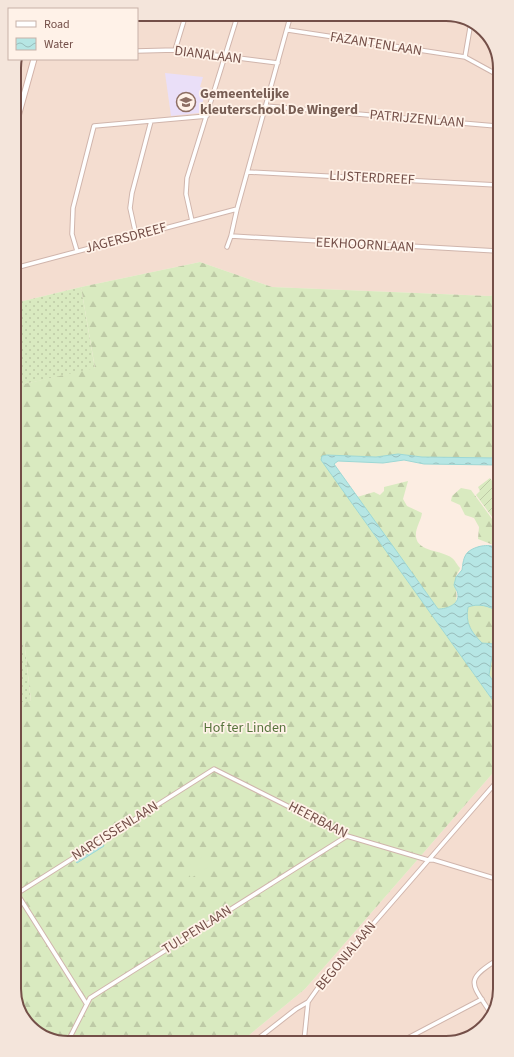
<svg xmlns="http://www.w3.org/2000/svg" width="514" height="1057" font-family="'Source Sans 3',sans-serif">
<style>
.residential{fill:#f4ddd0}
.education{fill:#eadff8}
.grass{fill:url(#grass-dots)}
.forest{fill:url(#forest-firs)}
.garden{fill:url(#garden-furrows)}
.pitch{fill:#d9eac0}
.water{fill:url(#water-waves);stroke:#9dd8d5}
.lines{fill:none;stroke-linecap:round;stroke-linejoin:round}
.street-casing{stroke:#d0b5ac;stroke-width:5.5}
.secondary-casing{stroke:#d3b3a9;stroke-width:7}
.street{stroke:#fff;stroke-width:3.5}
.secondary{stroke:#fff;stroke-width:5}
.labels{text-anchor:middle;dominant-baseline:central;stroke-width:3.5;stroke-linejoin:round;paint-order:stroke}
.street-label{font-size:14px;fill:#744f48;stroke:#fff2e8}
.education-label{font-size:14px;font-weight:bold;fill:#785e54;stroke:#fff2e8;text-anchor:start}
.park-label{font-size:14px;fill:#58743d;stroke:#fff2e8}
.rim{fill:none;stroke:#744f48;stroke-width:2}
</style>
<defs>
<pattern id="grass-dots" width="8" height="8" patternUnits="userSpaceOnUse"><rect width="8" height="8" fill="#d9eac0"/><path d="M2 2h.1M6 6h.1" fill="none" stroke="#becaa6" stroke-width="1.8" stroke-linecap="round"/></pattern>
<pattern id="forest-firs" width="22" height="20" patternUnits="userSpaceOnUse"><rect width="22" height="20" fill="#d9eac0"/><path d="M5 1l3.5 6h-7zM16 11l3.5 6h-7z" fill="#becaa6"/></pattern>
<pattern id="garden-furrows" width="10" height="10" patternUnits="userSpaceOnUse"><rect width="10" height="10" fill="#d9eac0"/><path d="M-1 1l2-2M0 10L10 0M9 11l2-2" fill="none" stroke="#becaa6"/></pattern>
<pattern id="water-waves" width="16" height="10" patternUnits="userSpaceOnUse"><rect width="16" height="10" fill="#b6e6e4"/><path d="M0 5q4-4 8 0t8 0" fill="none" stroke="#99bdbb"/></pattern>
</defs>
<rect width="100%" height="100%" fill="#fcede2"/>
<path class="residential" d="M137,14H450L479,25L496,48L497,294L489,296L272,287L200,262L81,287L15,303L14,65L17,59H137Z
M499,766L500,989L491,1019L466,1039L242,1041L305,989Z"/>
<path class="education" d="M165,73L203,77L200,87L207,89L199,113L171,116Z"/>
<path class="grass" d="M81,287L95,369L15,386V303Z
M24,639L31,702L17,703V640Z"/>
<path class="forest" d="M200,262L272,287L489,296L497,294L498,458L422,457L399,454L376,457L327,455L337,482L499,709V766L305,989L242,1041L64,1043L35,1032L18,1009L17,703L31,701L24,640H17L15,386L95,368L81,287Z
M408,481L403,499L407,506L422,513C421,521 415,528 416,537C418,552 442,550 452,558C455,560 457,565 460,568C459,572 456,574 456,577C453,593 466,609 438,609L357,497L374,492L380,495L384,491V487Z
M461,488L471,490L498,527V550L496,546L478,539L479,527L474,518L465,515L460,505L451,501L452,496Z
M476,604L489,606L498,611L499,641L495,644L482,643C471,632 465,623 468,607Z
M499,648V690L489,675L492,656Z"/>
<path class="garden" d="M490,478L495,485L498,484V525L476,495L480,491L478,487Z"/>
<path class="pitch" d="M204,856L210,866L191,878L185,868Z"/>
<path class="water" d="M398,454L422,457L498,458V465L424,464L404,460L383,463L338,461L334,464L438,609C447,609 462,604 457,591C456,589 455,588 454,585L456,577L462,570C463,564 463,557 468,552C475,546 492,542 498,550V611C488,606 479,603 468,607C465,623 471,632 482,643L495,644L499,641V648L492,656L489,675L499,690V709L321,460L322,456L327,455L376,457Z
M103,844L104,846L77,863L76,862Z"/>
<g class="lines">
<g class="street-casing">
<path id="street" d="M291,14L237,209L231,236L497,251
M288,30L465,57L496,74
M175,50L186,14
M137,51L175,50L278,63
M465,57L471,22
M265,106L496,126
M248,172L497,185
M192,221L186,194L187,178L238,14
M136,235L130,208L132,193L151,121
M227,247L231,236
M77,251L72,234L73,208L94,126L207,116
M15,268L237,209
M18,893L214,769L347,836L428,860H434L500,880
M18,895L86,1003
M492,1015C471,982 463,981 500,958
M404,1040L482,999
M255,1041L296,1009L308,1002L320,985L499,779
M304,1041L308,1002
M67,1043L90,998L347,836"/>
</g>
<g class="secondary-casing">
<path id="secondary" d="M14,131L34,59"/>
</g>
<use href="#street" class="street"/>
<use href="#secondary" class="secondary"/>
</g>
<defs>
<g id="school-ring" transform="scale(1)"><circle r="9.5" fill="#fff2e8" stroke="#8d6e63" stroke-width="1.5"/><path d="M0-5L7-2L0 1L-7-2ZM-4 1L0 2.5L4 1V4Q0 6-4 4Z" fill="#8d6e63"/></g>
</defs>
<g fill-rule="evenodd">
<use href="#school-ring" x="186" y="102"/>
</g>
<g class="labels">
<g class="street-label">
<text transform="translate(376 44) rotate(9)">FAZANTENLAAN</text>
<text transform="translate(208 55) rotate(7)">DIANALAAN</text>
<text transform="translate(417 119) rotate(5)">PATRIJZENLAAN</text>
<text transform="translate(372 178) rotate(3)">LIJSTERDREEF</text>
<text transform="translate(126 238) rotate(-15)">JAGERSDREEF</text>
<text transform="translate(365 245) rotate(3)">EEKHOORNLAAN</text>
<text transform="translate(318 820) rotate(27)">HEERBAAN</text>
<text transform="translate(115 831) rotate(-32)">NARCISSENLAAN</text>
<text transform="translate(197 930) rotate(-32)">TULPENLAAN</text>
<text transform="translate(346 956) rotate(-50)">BEGONIALAAN</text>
</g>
<g class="education-label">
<text x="200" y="94">Gemeentelijke<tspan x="200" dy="16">kleuterschool De Wingerd</tspan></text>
</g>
<g class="park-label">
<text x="245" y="728">Hof ter Linden</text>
</g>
</g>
<path d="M0 0H514V1057H0ZM68 21H446A47 47 0 0 1 493 68V989A47 47 0 0 1 446 1036H68A47 47 0 0 1 21 989V68A47 47 0 0 1 68 21Z" fill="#f4e5db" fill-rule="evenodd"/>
<path class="rim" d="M68 21H446A47 47 0 0 1 493 68V989A47 47 0 0 1 446 1036H68A47 47 0 0 1 21 989V68A47 47 0 0 1 68 21Z"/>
<rect x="8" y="8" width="130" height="52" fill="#fff2e8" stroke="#c7b1a8"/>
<rect x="16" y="21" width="20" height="6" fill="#ffffff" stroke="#c7b1a8"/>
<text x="44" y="28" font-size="12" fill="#744f48">Road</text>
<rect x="16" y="38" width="20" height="12" fill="url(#water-waves)" stroke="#c7b1a8"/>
<text x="44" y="48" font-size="12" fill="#744f48">Water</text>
</svg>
